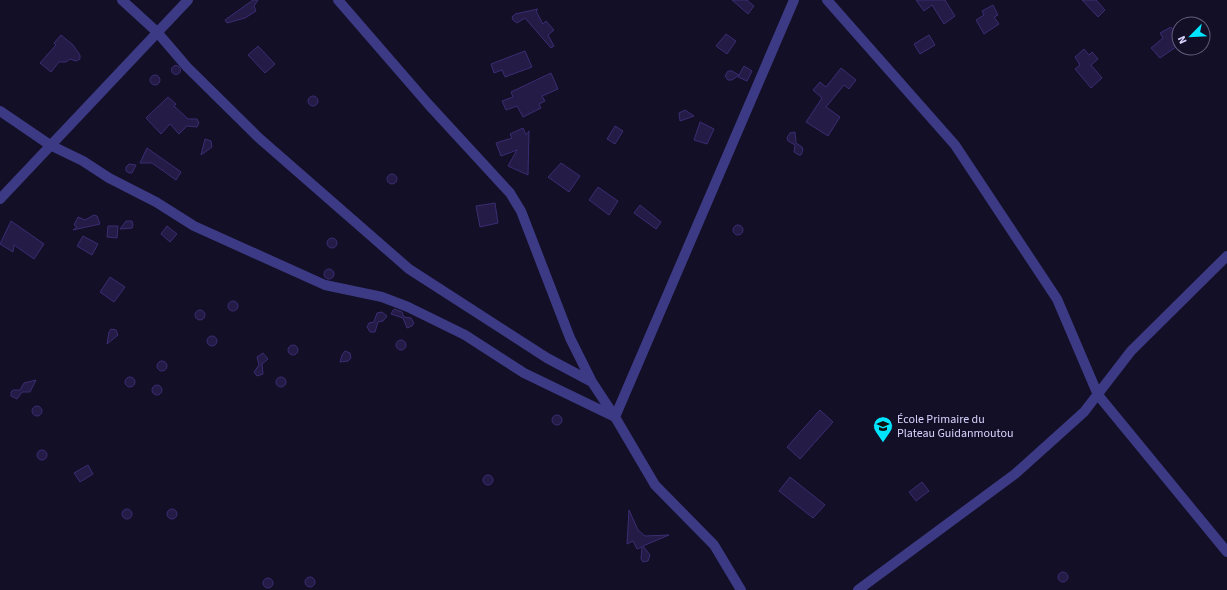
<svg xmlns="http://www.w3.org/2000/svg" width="1227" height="590" font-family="'Source Sans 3',sans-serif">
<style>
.building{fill:#241b47;stroke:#3b2d73}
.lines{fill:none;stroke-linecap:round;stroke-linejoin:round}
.minor{stroke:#3d3a85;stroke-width:10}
.labels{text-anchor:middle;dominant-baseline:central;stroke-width:3.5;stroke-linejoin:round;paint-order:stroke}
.poi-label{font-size:12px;fill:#d9d4ff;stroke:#130f26;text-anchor:start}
</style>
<rect width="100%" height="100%" fill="#130f26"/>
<path class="building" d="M253,0H258L254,6L256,11L245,18L227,23L225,20Z
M732,0H747L754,6L748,14Z
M916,0H945L955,16L944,24L932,5L924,11Z
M1082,0H1096L1105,10L1098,17Z
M993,5L998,15L994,17L999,24L984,34L976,20L984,15L982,11Z
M538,9L536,11L543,24L546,21L554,30L548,35L554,46L551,48L525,18L517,23L513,20L512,17L515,14Z
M1171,27L1179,38V45L1160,58L1151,48L1163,38L1160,33Z
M726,34L736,41L727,54L716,46Z
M61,35L73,45L80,55V59L76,61L70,59L66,62H59L51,72L40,63L56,45L54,43Z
M929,35L935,45L920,54L914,44Z
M258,46L275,64L265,73L248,55Z
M1084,49L1089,55L1092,52L1098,59L1091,65L1102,78L1091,88L1075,69L1080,65L1075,57Z
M525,51L532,67L505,77L502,70L494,73L491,64Z
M171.5 70a4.5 4.5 0 1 1 9 0a4.5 4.5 0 1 1-9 0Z
M744,66L752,71L747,81L738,77Z
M841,68L856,80L849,89L844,85L826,107L840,117L828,136L806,122L822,98L813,90L820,82L826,87Z
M728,71H732L739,75L732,80H728L725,76Z
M551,73L558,89L542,96L545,101L539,104L541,108L523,117L517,106L506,110L502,101L513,97L511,92Z
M150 80a5 5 0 1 1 10 0a5 5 0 1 1-10 0Z
M308 101a5 5 0 1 1 10 0a5 5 0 1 1-10 0Z
M168,97L176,104L174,106L188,119H197L199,123L197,127L187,126L179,134L170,124L161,134L146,118Z
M685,110L694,116L680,121L679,113Z
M700,122L714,129L707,144L694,140Z
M615,126L623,131L615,144L607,139Z
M523,128L526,135L529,131L528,175L508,166L517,150L501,156L496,143L512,138L510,134Z
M795,132L796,143L802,147L803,150L801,155H799L794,152L795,145L788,141L787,138L790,133Z
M205,139L211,141L212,147L201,155Z
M147,148L181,172L176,180L152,163H140Z
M561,163L580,176L569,192L548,177Z
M129,164L136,165L132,173H129L126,171V167Z
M387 179a5 5 0 1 1 10 0a5 5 0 1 1-10 0Z
M598,187L618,201L609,215L589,200Z
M495,203L498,223L480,227L476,206Z
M640,205L661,222L656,229L634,213Z
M94,215L97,216L100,224L73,230L77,227L74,225L78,217L85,220Z
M11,221L44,244L34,259L14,245L13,252L0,244Z
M126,221H132L133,225L132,228L120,229Z
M733 230a5 5 0 1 1 10 0a5 5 0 1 1-10 0Z
M108,226H118L117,238L107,237Z
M167,226L177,234L170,242L161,234Z
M83,236L98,244L92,255L77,246Z
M327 243a5 5 0 1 1 10 0a5 5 0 1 1-10 0Z
M324 274a5 5 0 1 1 10 0a5 5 0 1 1-10 0Z
M110,277L125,287L114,302L100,292Z
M228 306a5 5 0 1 1 10 0a5 5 0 1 1-10 0Z
M394,309L402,312L404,317L411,318L414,323L412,326L407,328L403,318L391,314Z
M195 315a5 5 0 1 1 10 0a5 5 0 1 1-10 0Z
M382,312L387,316L383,321L378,322L375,332H370L367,327L369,323L374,322L377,313Z
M111,329L116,330L118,335L107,344L109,332Z
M207 341a5 5 0 1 1 10 0a5 5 0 1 1-10 0Z
M396 345a5 5 0 1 1 10 0a5 5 0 1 1-10 0Z
M288 350a5 5 0 1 1 10 0a5 5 0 1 1-10 0Z
M345,351L350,353L351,358L348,361L340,362L342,355Z
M263,353L268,359L262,364L263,374L257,376L254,372L259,365L257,357Z
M157 366a5 5 0 1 1 10 0a5 5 0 1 1-10 0Z
M276 382a5 5 0 1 1 10 0a5 5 0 1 1-10 0Z
M125 382a5 5 0 1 1 10 0a5 5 0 1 1-10 0Z
M36,380L30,392H22L17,399L11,396V392L13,390H20L24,383Z
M152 390a5 5 0 1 1 10 0a5 5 0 1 1-10 0Z
M32 411a5 5 0 1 1 10 0a5 5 0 1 1-10 0Z
M820,410L833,422L800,459L787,447Z
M552 420a5 5 0 1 1 10 0a5 5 0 1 1-10 0Z
M37 455a5 5 0 1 1 10 0a5 5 0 1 1-10 0Z
M88,465L93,474L80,482L74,473Z
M483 480a5 5 0 1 1 10 0a5 5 0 1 1-10 0Z
M790,477L825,505L813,518L779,491Z
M922,482L929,491L916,501L909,492Z
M122 514a5 5 0 1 1 10 0a5 5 0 1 1-10 0Z
M167 514a5 5 0 1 1 10 0a5 5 0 1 1-10 0Z
M629,510L638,530L645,536L669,535L643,546L650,555L648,561L643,562L641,559L642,547L637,549L633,541L627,544Z
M1058 577a5 5 0 1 1 10 0a5 5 0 1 1-10 0Z
M305 582a5 5 0 1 1 10 0a5 5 0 1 1-10 0Z
M263 583a5 5 0 1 1 10 0a5 5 0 1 1-10 0Z"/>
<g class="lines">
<path class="minor" d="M122,0L157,32L187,67L259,138L409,269L547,358L592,382
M338,0L429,105L510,193L521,211L570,338L592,382L615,417L655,485L714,545L741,590
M827,0L955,145L1057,299L1098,395L1227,552
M0,111L50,145L83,161L109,178L156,202L194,226L325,285L382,297L408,307L465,335L524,373L615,417L794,0
M0,199L188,0
M858,590L1015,474L1084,412L1131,351L1227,256"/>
</g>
<defs>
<g id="school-pin" transform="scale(1)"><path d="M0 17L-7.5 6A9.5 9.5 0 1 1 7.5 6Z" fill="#00e5ff" stroke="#130f26"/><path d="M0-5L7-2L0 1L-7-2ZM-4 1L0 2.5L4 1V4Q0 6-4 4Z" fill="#111"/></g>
</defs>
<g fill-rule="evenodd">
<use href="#school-pin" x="883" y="426"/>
</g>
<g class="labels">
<g class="poi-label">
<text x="897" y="419">École Primaire du<tspan x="897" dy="14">Plateau Guidanmoutou</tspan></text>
</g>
</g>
<g transform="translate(1191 36) rotate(246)"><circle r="19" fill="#130f26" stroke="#625e7d"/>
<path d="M0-3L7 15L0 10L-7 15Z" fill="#00e5ff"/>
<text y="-6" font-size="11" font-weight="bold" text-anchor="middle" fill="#d9d4ff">N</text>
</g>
</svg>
